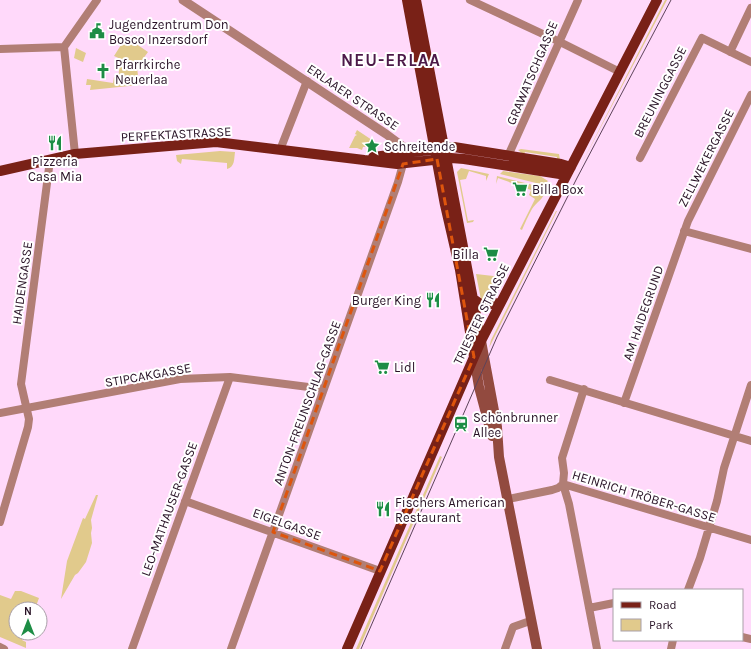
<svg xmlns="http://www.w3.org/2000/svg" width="751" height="649" font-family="Karla,sans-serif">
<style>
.green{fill:#e1ca8c}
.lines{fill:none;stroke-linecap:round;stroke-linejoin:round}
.minor{stroke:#b17e75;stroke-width:8}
.tertiary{stroke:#b17e75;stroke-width:9}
.secondary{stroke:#924a3f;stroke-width:10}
.primary{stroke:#792117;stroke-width:10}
.tram{stroke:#5d435a;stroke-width:1}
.marked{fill:none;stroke:#de550d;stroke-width:3;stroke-dasharray:8 5;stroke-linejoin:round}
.labels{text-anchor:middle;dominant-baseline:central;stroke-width:4;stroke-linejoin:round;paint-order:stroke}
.poi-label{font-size:13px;fill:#281226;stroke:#fff;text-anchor:start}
.street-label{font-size:13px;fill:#281226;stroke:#fff}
.district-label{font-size:17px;font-weight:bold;letter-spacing:1px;fill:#4c1a49;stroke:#fff}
</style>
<rect width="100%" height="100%" fill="#ffd9fa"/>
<path class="green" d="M665,0H667L578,171Z
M126,37L148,52L137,67L139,85L90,90L91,85H86L87,79L113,83L114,77L118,78L120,63L122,64L123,60L114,56Z
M76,48L86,53L83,62L74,58Z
M357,130L375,142V146L363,147L362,150L357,148H349L355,136L357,135L355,134Z
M521,149L559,154L560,160L557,159V157L525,152L524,155L518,150Z
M220,151L235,152C234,159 235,167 227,169V163L182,159L181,164L177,161L176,155Z
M461,168L489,174L486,181V176L469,171L466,179L460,180L468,221L474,220L473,222L467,223L457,172Z
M503,171L540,176L548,181L544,185L500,174Z
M497,176L545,188C546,198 536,202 532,209C528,216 525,223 522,230L520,229L535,199L529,195L531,190L498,178L496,184Z
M556,211H557L489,348L491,340Z
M476,274L502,277L487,301L481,300Z
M440,456L442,457L359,649H356Z
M96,495H98L91,520L92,528L91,533L92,543L86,562L78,573L75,575L61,599L67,561L83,518L85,519Z
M15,591H21L39,598L35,609H16V633H24L22,640L26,642V648L0,637V595L11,599Z"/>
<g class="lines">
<path class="minor" d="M470,0L560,42L620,72
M0,49L64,47
M730,52L751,8
M280,150L307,81
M75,154L64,47L97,0
M508,156L578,0
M640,158L702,38L751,62
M684,231L751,249
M550,380L751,441
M584,389L562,458L564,473L563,484L569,504L597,649
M624,403L688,221L751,95
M0,413L180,379L230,377L324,389
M563,484L751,540
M508,499L552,490L558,488L563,484
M185,501L380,571
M0,522L28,427L29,419L21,384L50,160
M688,590L700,558L717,501L724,468L751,385
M589,608L614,603
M742,637L751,639
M0,647L4,649
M132,649L230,377
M231,649L398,182L403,164
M505,649L513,627L530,621
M671,649L673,640"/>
<path class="tertiary" d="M183,0L386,134L405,148L408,154"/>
<path class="secondary" d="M481,341L497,427L499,457L537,649
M474,357L479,387L492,436"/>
<path class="primary" d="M407,0L445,205L460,270L474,357
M416,0L481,341
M373,157L454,147L561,164L571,167
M0,171L75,154L216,142L397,164L451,158L464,159L566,175
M475,300L482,305L500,303
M347,649L481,341L657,0"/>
<path class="tram" d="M361,649L497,337L577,178L671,0"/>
</g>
<path class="marked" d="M437,159L474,357L380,571L273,532L403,164Z"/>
<defs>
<g id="civic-bare" transform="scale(1.2)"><path d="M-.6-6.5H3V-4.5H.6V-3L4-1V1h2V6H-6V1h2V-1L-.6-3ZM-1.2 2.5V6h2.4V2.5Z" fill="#1d8d45" stroke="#fff" stroke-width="2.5" paint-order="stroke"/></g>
<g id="church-bare" transform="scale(1.2)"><path d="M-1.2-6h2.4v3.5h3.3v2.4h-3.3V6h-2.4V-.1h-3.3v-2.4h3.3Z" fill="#1d8d45" stroke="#fff" stroke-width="2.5" paint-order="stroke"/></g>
<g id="restaurant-bare" transform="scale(1.2)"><path d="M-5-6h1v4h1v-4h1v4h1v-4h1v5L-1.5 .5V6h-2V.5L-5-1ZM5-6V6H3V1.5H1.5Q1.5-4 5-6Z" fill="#1d8d45" stroke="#fff" stroke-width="2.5" paint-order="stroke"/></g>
<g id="sight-bare" transform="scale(1.2)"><path d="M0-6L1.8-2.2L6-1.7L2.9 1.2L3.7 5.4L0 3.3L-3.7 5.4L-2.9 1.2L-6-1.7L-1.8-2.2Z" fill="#1d8d45" stroke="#fff" stroke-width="2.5" paint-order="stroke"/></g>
<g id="supermarket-bare" transform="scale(1.2)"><path d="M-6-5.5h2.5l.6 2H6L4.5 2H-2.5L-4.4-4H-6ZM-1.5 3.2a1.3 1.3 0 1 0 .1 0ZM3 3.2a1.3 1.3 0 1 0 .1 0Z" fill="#1d8d45" stroke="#fff" stroke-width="2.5" paint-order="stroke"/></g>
<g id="station-bare" transform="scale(1.2)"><path d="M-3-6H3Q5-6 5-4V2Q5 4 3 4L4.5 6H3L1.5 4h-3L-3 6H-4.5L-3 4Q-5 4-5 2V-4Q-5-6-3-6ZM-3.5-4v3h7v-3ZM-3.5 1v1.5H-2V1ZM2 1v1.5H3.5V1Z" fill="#1d8d45" stroke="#fff" stroke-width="2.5" paint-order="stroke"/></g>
</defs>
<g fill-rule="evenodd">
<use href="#civic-bare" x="97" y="31"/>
<use href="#church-bare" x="103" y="71"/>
<use href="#restaurant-bare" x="55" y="143"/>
<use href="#sight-bare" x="372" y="146"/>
<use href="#supermarket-bare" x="520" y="189"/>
<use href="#supermarket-bare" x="491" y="254"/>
<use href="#restaurant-bare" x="433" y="300"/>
<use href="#supermarket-bare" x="382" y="367"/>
<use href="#station-bare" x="461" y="424"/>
<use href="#restaurant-bare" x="383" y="509"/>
</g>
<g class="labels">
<g class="poi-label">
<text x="109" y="24">Jugendzentrum Don<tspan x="109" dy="15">Bosco Inzersdorf</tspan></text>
<text x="115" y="64">Pfarrkirche<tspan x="115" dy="15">Neuerlaa</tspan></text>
<text x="384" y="146">Schreitende</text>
<text x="55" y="161" text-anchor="middle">Pizzeria<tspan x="55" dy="15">Casa Mia</tspan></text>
<text x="532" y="189">Billa Box</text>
<text x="479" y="254" text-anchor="end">Billa</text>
<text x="421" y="300" text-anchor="end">Burger King</text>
<text x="394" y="367">Lidl</text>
<text x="473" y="417">Schönbrunner<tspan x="473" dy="15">Allee</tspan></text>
<text x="395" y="502">Fischers American<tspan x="395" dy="15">Restaurant</tspan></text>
</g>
<g class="street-label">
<text transform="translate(532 73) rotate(-67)">GRAWATSCHGASSE</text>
<text transform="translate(660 92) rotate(-63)">BREUNINGGASSE</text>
<text transform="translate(353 97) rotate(34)">ERLAAER STRASSE</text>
<text transform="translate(176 134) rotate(-3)">PERFEKTASTRASSE</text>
<text transform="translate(706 158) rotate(-63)">ZELLWEKERGASSE</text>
<text transform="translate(22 283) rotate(-82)">HAIDENGASSE</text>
<text transform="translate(643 313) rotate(-71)">AM HAIDEGRUND</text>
<text transform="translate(481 314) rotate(-64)">TRIESTER STRASSE</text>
<text transform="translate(148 375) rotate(-10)">STIPCAKGASSE</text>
<text transform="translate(307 403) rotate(-70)">ANTON-FREUNSCHLAG-GASSE</text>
<text transform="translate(644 496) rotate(17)">HEINRICH TRÖBER-GASSE</text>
<text transform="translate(169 509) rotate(-70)">LEO-MATHAUSER-GASSE</text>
<text transform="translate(287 524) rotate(20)">EIGELGASSE</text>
</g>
<g class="district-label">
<text x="391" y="60">NEU-ERLAA</text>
</g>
</g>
<rect x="613" y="589" width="130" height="52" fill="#ffffff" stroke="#a9a0a8"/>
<rect x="621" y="602" width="20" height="6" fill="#792117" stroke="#a9a0a8"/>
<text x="649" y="609" font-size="12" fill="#281226">Road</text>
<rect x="621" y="619" width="20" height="12" fill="#e1ca8c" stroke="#a9a0a8"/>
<text x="649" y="629" font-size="12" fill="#281226">Park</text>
<g transform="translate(28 621)"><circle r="19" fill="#ffffff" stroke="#a9a0a8"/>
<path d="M0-3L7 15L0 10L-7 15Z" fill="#1d8d45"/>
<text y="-6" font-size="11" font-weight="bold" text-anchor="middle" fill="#281226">N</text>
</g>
</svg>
